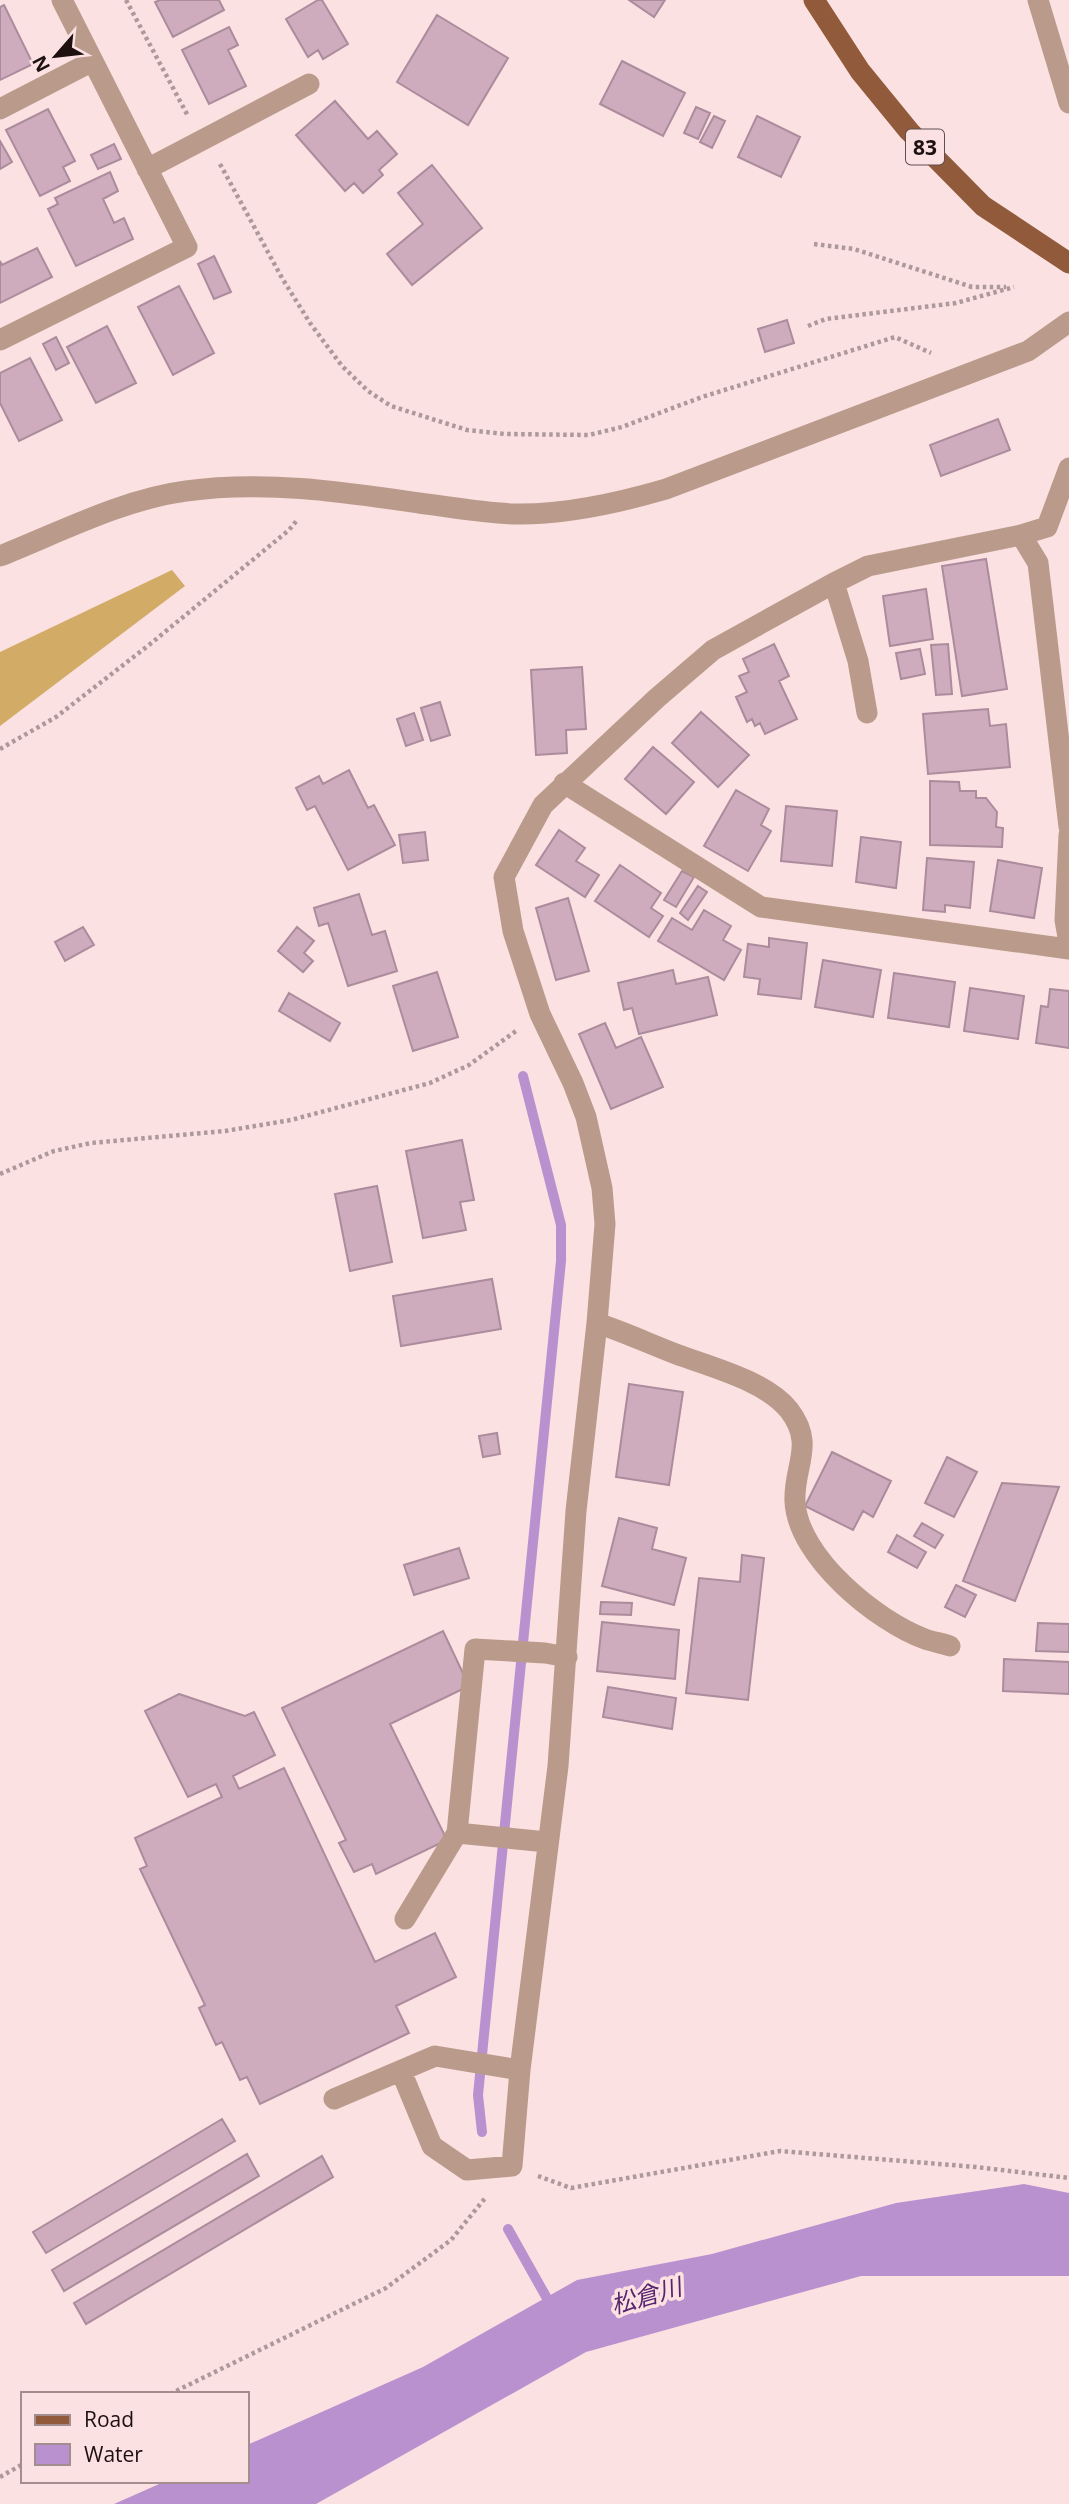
<svg xmlns="http://www.w3.org/2000/svg" width="1069" height="2504" font-family="'Open Sans','Noto Sans JP',sans-serif">
<style>
.forest{fill:#d2ab66}
.water{fill:#ba91cf}
.lines{fill:none;stroke-linecap:round;stroke-linejoin:round}
.stream{stroke:#ba91cf;stroke-width:10}
.building{fill:#ceacbe;stroke:#ac8b9c;stroke-width:2}
.path{stroke:#ae999a;stroke-width:4.5;stroke-dasharray:3.5 3.5;stroke-linecap:butt}
.minor{stroke:#ba9b8b;stroke-width:21}
.major{stroke:#905a3b;stroke-width:21}
.labels{text-anchor:middle;dominant-baseline:central;stroke-width:7;stroke-linejoin:round;paint-order:stroke}
.shield{fill:#fbe1e2;stroke:#604f50;stroke-width:2}
.shield-label{font-size:21px;font-weight:bold;fill:#1e1011}
.water-label{font-size:24px;font-style:italic;fill:#57246e;stroke:#fbe1e2}
</style>
<rect width="100%" height="100%" fill="#fbe1e2"/>
<path class="forest" d="M172,570L185,586L0,726V652Z"/>
<path class="water" d="M1024,2184L1069,2193V2276H861L586,2352L316,2504H114L166,2481H247V2445L423,2367L577,2280L712,2254L896,2203Z"/>
<g class="lines">
<path class="stream" d="M482,2132L478,2095L561,1261V1225L523,1076
M508,2229L553,2309"/>
</g>
<path class="building" d="M160,0H219L224,10L173,37L155,2Z
M318,0H322L348,44L323,59L318,50L308,57L286,19Z
M629,0H665L654,17Z
M4,5L33,64L0,80V7Z
M437,15L508,58L468,125L397,82Z
M229,27L238,45L228,50L246,86L209,104L182,50Z
M622,61L685,93L663,136L600,104Z
M335,101L368,139L377,131L397,154L379,170L383,175L363,193L354,183L345,191L296,135Z
M696,107L710,113L698,139L684,133Z
M48,109L75,161L63,167L70,181L40,196L6,130Z
M714,116L725,121L712,148L700,142Z
M757,116L800,137L781,177L738,157Z
M0,141L12,162L0,169Z
M114,144L121,159L98,169L91,155Z
M432,165L482,228L412,285L387,254L423,224L398,193Z
M110,172L118,191L103,199L114,223L124,218L133,239L76,266L48,209L58,204L55,198Z
M37,248L52,277L0,303V261L2,265Z
M214,256L231,292L214,299L198,264Z
M179,286L214,353L173,375L138,307Z
M787,320L794,343L765,352L758,329Z
M107,326L136,383L96,403L67,347Z
M56,337L69,363L56,370L43,344Z
M30,358L62,420L19,441L0,403V373Z
M998,419L1010,450L941,476L930,445Z
M986,559L1007,689L962,696L942,566Z
M926,589L933,639L890,646L883,596Z
M774,644L789,676L779,681L797,719L765,734L760,723L755,726L752,719L747,722L736,697L747,692L739,676L749,672L743,659Z
M948,644L952,694L936,695L931,645Z
M920,649L925,674L901,679L896,653Z
M582,667L586,729L566,730L567,753L536,755L531,670Z
M440,702L450,735L431,741L421,708Z
M988,709L990,726L1006,724L1010,767L928,774L923,714Z
M701,712L749,755L718,787L672,743Z
M414,713L423,740L406,746L397,719Z
M653,747L694,782L666,814L625,779Z
M349,770L368,808L374,805L395,845L348,870L315,806L307,810L296,788L319,776L323,784Z
M930,781L959,782L960,791H976V798H986L997,812L996,827L1003,828L1002,847L930,845Z
M736,790L769,809L761,825L771,831L748,871L704,846Z
M786,806L837,811L832,866L781,861Z
M559,830L585,848L576,861L599,875L585,897L536,865Z
M425,832L428,860L403,863L399,835Z
M861,837L901,842L896,888L856,882Z
M927,858L974,862L970,908L945,905V912L923,910Z
M998,860L1042,868L1034,918L990,911Z
M620,865L661,893L651,908L663,916L649,937L595,901Z
M682,871L694,877L676,907L664,900Z
M698,886L707,892L688,920L680,913Z
M359,894L372,935L385,931L397,971L348,986L328,923L319,926L314,908Z
M568,898L589,971L556,980L536,908Z
M704,910L731,926L723,940L741,950L724,980L658,941L672,918L692,930Z
M83,927L94,945L65,961L55,942Z
M297,927L314,941L304,953L313,961L303,972L278,951Z
M769,938L807,943L801,999L758,994L760,979L744,977L748,944L769,947Z
M823,960L881,970L873,1017L815,1007Z
M673,970L676,984L708,977L717,1015L639,1034L632,1008L624,1010L618,983Z
M437,972L458,1037L413,1051L393,986Z
M894,973L955,982L949,1027L888,1018Z
M970,988L1024,996L1018,1039L964,1031Z
M1050,989L1069,991V1048L1036,1043L1041,1006L1048,1007Z
M289,993L340,1023L330,1041L279,1011Z
M605,1023L616,1048L641,1037L663,1087L611,1109L579,1034Z
M462,1140L474,1200L460,1202L466,1230L423,1238L406,1151Z
M377,1186L392,1262L350,1271L335,1194Z
M492,1279L501,1329L401,1346L393,1296Z
M629,1384L683,1392L669,1485L616,1477Z
M497,1433L500,1454L483,1457L479,1436Z
M832,1452L891,1481L873,1517L863,1511L853,1530L805,1506Z
M947,1457L977,1472L954,1517L925,1503Z
M1002,1483L1059,1487L1015,1601L963,1581Z
M619,1518L657,1528L652,1549L686,1558L674,1605L602,1586Z
M922,1523L943,1535L935,1548L914,1536Z
M897,1535L926,1552L917,1568L888,1552Z
M459,1548L469,1578L414,1595L404,1565Z
M742,1555L764,1558L748,1700L686,1693L699,1578L740,1582Z
M956,1585L976,1595L965,1617L945,1607Z
M601,1602L632,1603L631,1615L600,1614Z
M602,1622L679,1630L675,1679L597,1671Z
M1038,1623L1069,1624V1652L1036,1651Z
M443,1631L469,1686L390,1724L447,1840L376,1874L372,1864L354,1872L339,1843L346,1840L282,1708Z
M1004,1659L1069,1662V1694L1003,1691Z
M608,1687L676,1698L672,1729L603,1717Z
M179,1694L245,1716L254,1712L275,1755L233,1776L239,1789L284,1768L375,1962L435,1933L456,1977L396,2006L409,2033L260,2104L247,2077L240,2080L222,2042L216,2045L199,2008L205,2005L140,1869L147,1866L135,1838L222,1797L216,1784L188,1797L145,1711Z
M222,2119L235,2141L46,2253L33,2232Z
M247,2154L259,2176L64,2291L52,2270Z
M322,2156L333,2177L86,2324L74,2303Z"/>
<g class="lines">
<path class="path" d="M126,0L188,116
M220,164L282,278L310,323L342,366L368,391L391,406L467,430L505,434L589,435L622,427L702,397L895,337L931,353
M814,244L854,249L972,287H1006
M808,326L826,319L956,303L1014,287
M0,749L56,717L149,645L289,530L298,519
M0,1174L54,1151L91,1143L225,1131L291,1120L430,1083L469,1065L516,1031
M538,2176L571,2188L780,2151L976,2167L1069,2178
M170,2394L386,2288L451,2240L486,2197
M0,2477L23,2464"/>
<path class="minor" d="M1038,0L1069,103
M0,109L93,61
M147,169L309,84
M0,340L187,247L62,0
M1021,535L1038,563L1069,827
M0,556C58,533 124,499 186,491C263,480 343,492 419,503C451,507 483,513 515,514C566,515 618,503 666,489L1028,351L1069,322
M834,583L858,661L867,713
M564,783L761,907L1069,949
M1069,835L1065,920L1069,943
M597,1323C624,1332 650,1344 676,1354C711,1367 766,1381 789,1410C816,1445 793,1466 795,1502C798,1557 876,1621 925,1639C933,1642 942,1643 950,1646
M457,1833L547,1842
M405,1919L457,1833L475,1649L545,1653L567,1657
M401,2071L432,2146L467,2170L512,2166L520,2070L558,1766L576,1511L597,1323L605,1224L602,1188L586,1117L573,1083L540,1014L513,931L504,877L543,805L657,698L713,650L834,583L868,566L1021,535L1047,527L1069,468
M334,2099L435,2056L520,2070"/>
<path class="major" d="M814,0L860,71L909,131L983,206L1069,263"/>
</g>
<g class="labels">
<rect class="shield" x="906" y="129.5" width="38" height="35" rx="5"/>
<g class="shield-label">
<text x="925" y="147">83</text>
</g>
<g class="water-label">
<text transform="translate(646 2295) rotate(-16)">松倉川</text>
</g>
</g>
<rect x="21" y="2392" width="228" height="91" fill="#fbe1e2" stroke="#a38d8e" stroke-width="2"/>
<rect x="35" y="2415" width="35" height="10" fill="#905a3b" stroke="#a38d8e" stroke-width="2"/>
<text x="84" y="2427" font-size="21" fill="#1e1011">Road</text>
<rect x="35" y="2444" width="35" height="21" fill="#ba91cf" stroke="#a38d8e" stroke-width="2"/>
<text x="84" y="2462" font-size="21" fill="#1e1011">Water</text>
<g transform="translate(56 56) rotate(242)" stroke="#fbe1e2" stroke-width="5" paint-order="stroke">
<path d="M0-5L12 26L0 18L-12 26Z" fill="#1e1011"/>
<text y="-10" font-size="19" font-weight="bold" text-anchor="middle" fill="#1e1011">N</text>
</g>
</svg>
